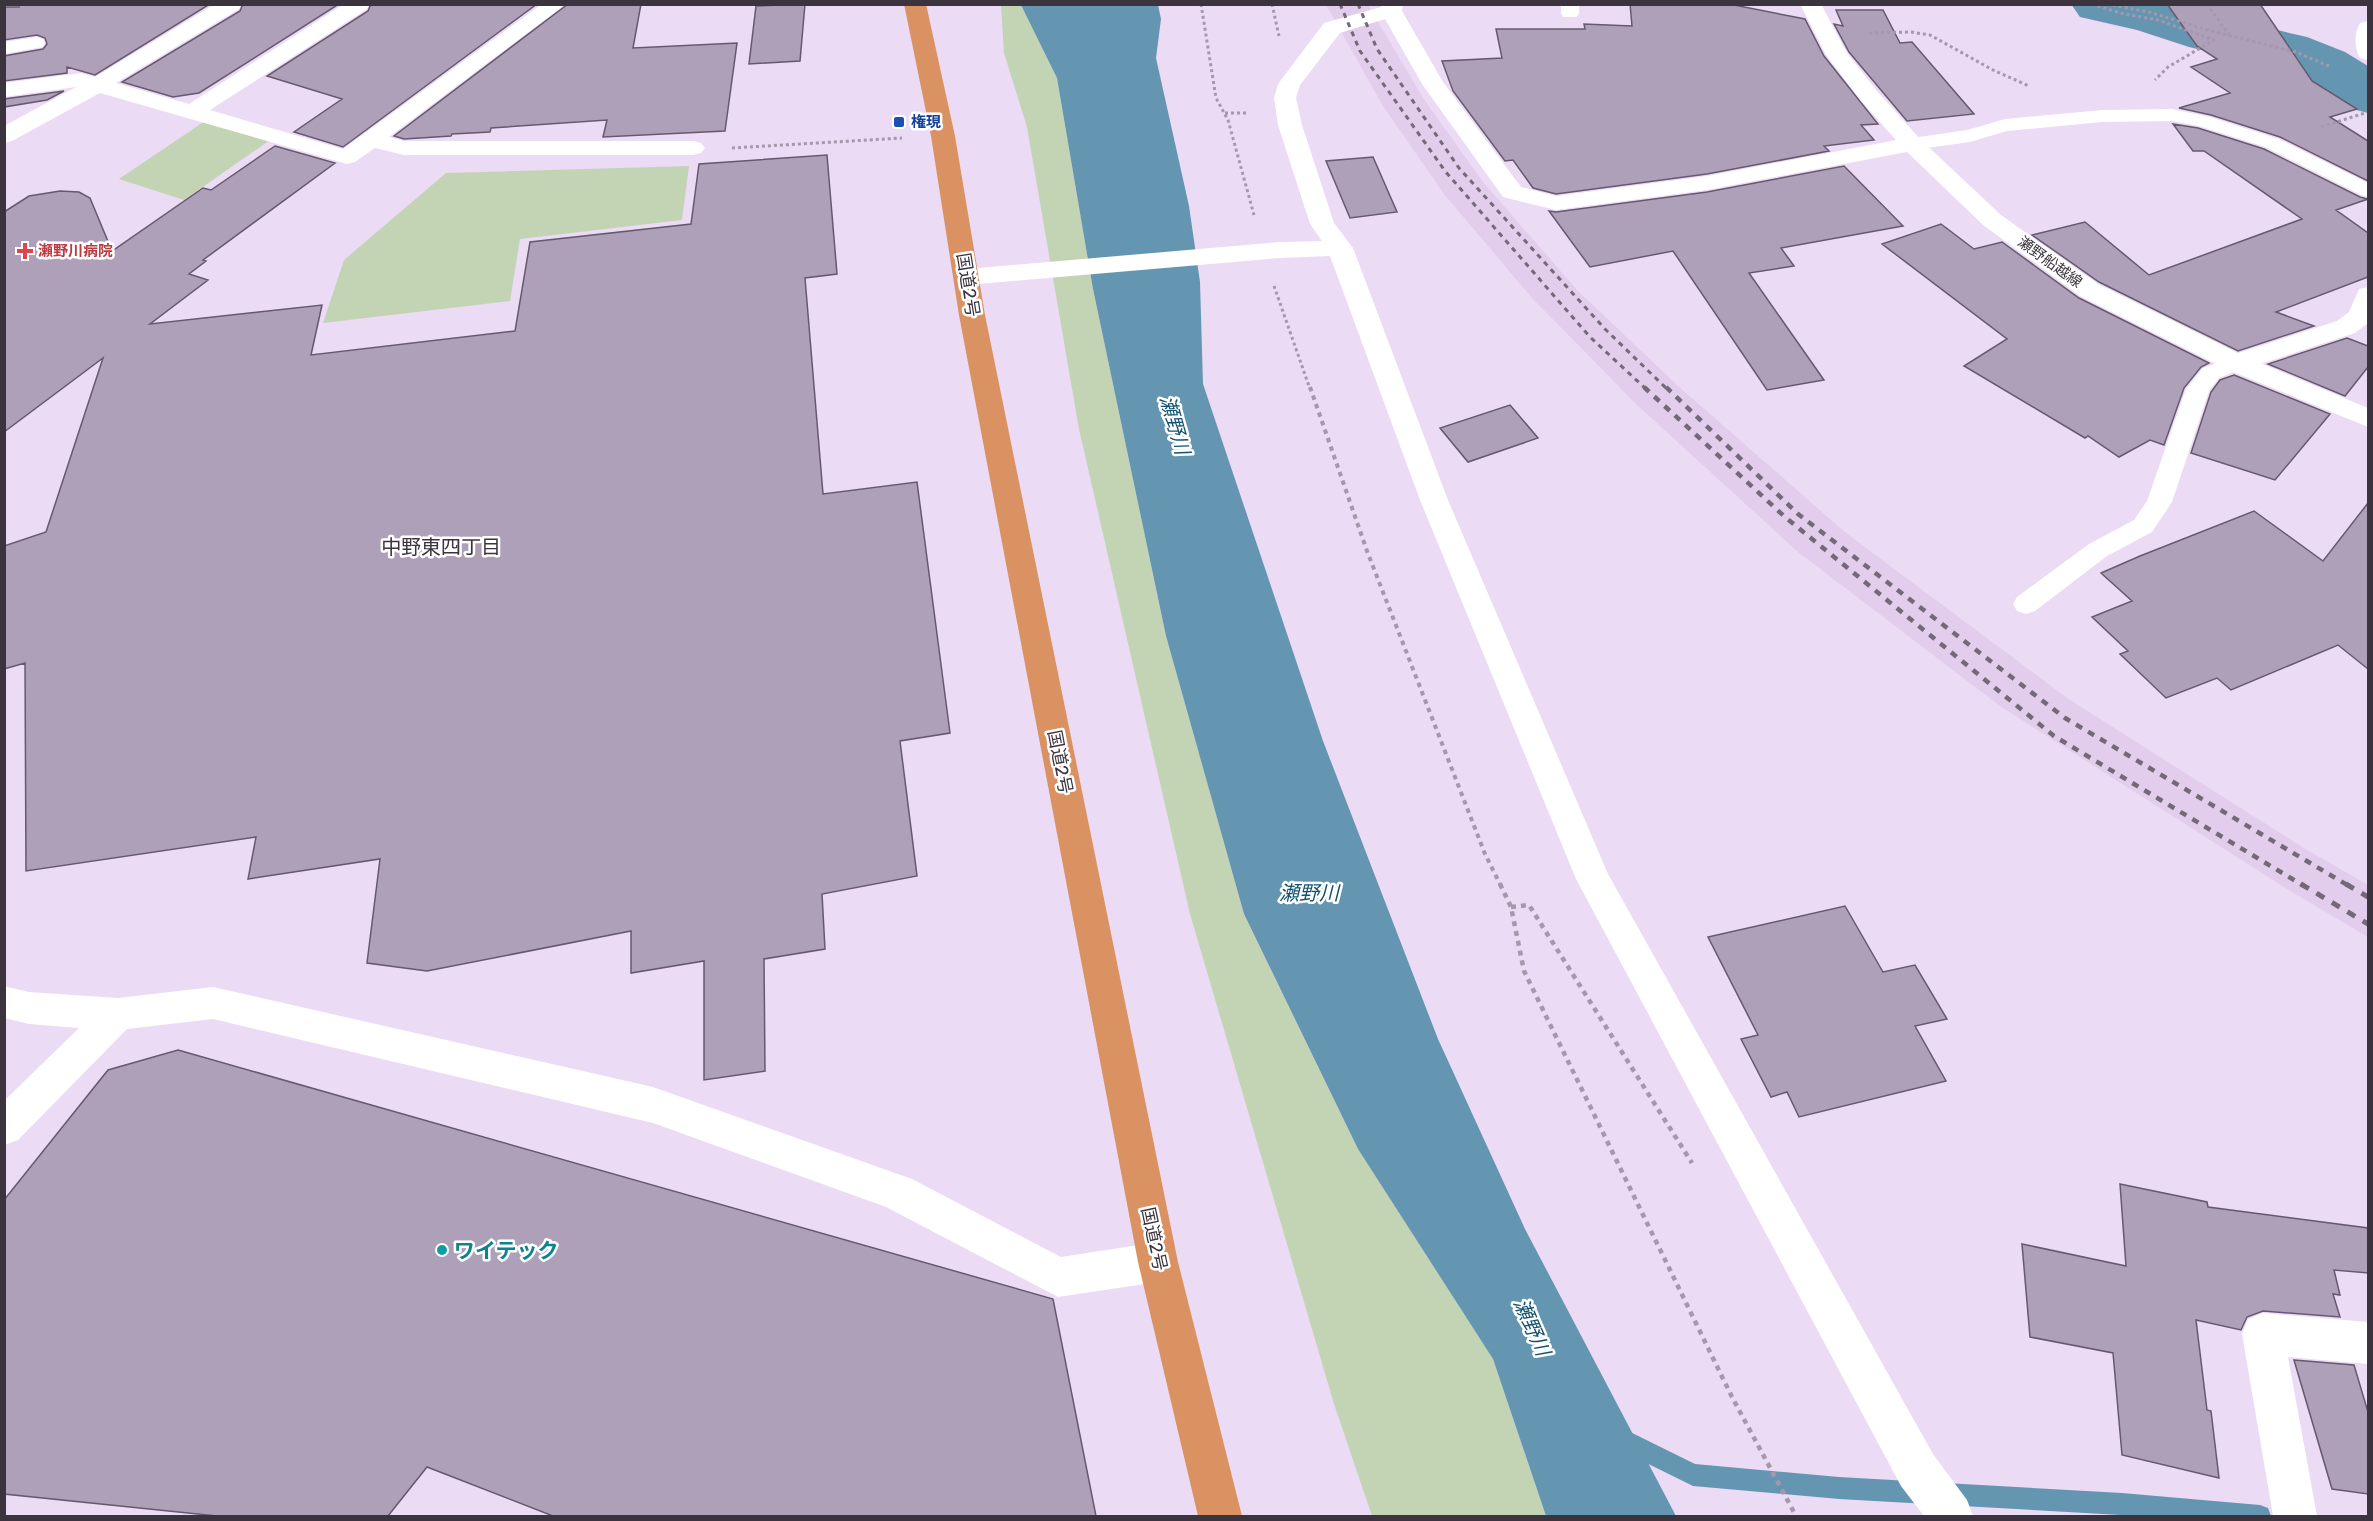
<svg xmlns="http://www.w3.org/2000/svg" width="2373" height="1521" font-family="Rubik,'Noto Sans JP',sans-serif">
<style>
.built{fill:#e2cded}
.green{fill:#c2d4b4}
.water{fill:#6496b1}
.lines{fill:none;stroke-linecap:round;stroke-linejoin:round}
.stream{fill:#6496b1;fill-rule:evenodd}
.river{fill:#6496b1;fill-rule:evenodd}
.building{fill:#aea0b8;stroke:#66596f;stroke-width:1.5}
.path-far2{stroke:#a598ab;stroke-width:3;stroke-dasharray:3 3;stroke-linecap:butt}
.path-far1{stroke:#a598ab;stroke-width:4;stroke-dasharray:4.5 4.5;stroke-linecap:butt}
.path{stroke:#a598ab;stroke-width:4.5;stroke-dasharray:5 5;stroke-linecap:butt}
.lane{fill:#fff;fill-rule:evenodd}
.street{fill:#fff;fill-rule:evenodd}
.secondary{fill:#fff;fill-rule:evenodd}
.highway{fill:#da9262;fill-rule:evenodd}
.rail-far2{stroke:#736978;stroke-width:3;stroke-dasharray:5 5;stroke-linecap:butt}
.rail-far1{stroke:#736978;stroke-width:4.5;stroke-dasharray:7 7;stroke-linecap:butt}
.rail{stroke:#736978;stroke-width:5;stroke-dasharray:9 9;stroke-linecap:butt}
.transit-dot{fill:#1a4fb4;stroke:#fff;stroke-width:2}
.health-dot{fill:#e0444e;stroke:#fff;stroke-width:2}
.culture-dot{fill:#0f9aa8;stroke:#fff;stroke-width:2}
.labels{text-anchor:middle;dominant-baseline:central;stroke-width:5;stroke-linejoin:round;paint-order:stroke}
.far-transit-label{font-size:15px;font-weight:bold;fill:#164399;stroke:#fff;text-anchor:start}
.far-health-label{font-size:15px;font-weight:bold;fill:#be3a42;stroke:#fff;text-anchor:start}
.far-street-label{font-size:15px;fill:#3b343e;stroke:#fff}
.street-label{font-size:18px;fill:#3b343e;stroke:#fff}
.water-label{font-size:20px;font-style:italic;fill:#145370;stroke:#fff}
.neighbourhood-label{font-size:20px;fill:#3b343e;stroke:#fff}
.near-culture-label{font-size:21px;font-weight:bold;fill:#0d838f;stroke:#fff;text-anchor:start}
</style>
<rect width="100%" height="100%" fill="#ebdbf4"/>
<path class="built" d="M1326,5H1368L1425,101L1483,182L1577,290L1678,386L1846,533L2067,698L2302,847L2368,885V937L2287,889L2000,706L1798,552L1636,404L1532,298L1444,194L1383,106Z"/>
<path class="green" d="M1001,5H1021L1057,77L1093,289L1166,636L1244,914L1358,1149L1493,1359L1546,1516H1372L1334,1404L1190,914L1079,429L1027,127L1004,53Z
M205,121L270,140L184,200L119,179Z
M689,166L682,220L520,239L510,301L323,323L344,260L446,173Z"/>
<path class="water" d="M1021,5H1158L1161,19L1156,58L1189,206L1200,282L1203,384L1323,741L1438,1039L1525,1229L1676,1516H1546L1493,1359L1358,1149L1244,914L1166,636L1093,289L1057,78Z"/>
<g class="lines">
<path class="stream" d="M1620,1427L1695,1464L1839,1477L2122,1493L2260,1505L2268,1508L2271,1516H2138L1839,1499L1693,1486L1612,1446L1609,1438L1612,1430Z"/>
<path class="river" d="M2071,4H2184L2229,19L2307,37L2345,52L2368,66V113L2345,107L2299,80L2263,65L2189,47L2137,30L2080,17Z"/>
</g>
<path class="building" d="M19,4H210L95,75L67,67V73L4,81V56L43,49L47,44L45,38L37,35L4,40V7H19Z
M243,4H339L199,93L173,97L122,82L240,11Z
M371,4H537L343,147L294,132L342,99L267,76L368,11Z
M568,4H641L633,48L737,43L725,131L603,137L607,120L491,128L490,132L452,134L451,136L404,139L394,136Z
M805,4L800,61L749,64L756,6Z
M1630,4H1729L1805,19L1824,56L1878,124L1861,125L1874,140L1824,146L1829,151L1707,174L1556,194L1533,188L1513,160L1505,161L1453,91L1442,61L1502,58L1496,29H1585L1584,24L1632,26Z
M2167,4H2260L2312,81L2357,109L2330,117L2368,141V181L2280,137L2211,115L2179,108L2230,93L2191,67L2217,59L2197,46Z
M1836,10H1883L1900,43L1912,42L1974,114L1907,121L1849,52L1834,24L1843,26Z
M64,91L47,100L4,107V99Z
M2173,124L2198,128L2264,149L2360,197L2368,199L2336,210L2368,233V277L2276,312L2314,326L2238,351L2099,282L2032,235L2085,222L2149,275L2302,219L2204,151H2193Z
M275,146L335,163L203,260L206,261L189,274L208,280L150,324L322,305L311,355L515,331L530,242L691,224L699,164L827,155L837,274L805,278L823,494L917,482L950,733L900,741L917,876L822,894L825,949L764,959L765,1071L704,1080V961L631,973V931L427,971L367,963L380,859L248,879L256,837L26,871L25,663L4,669V546L46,532L103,358L4,432V212L29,196L60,191L79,192L90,198L112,251L203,188L211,190Z
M1373,157L1397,212L1350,218L1326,161Z
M1844,166L1903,226L1781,248L1794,266L1749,273L1824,380L1767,390L1673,251L1590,267L1549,211L1556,212L1707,192Z
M1941,224L1974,249L2002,242L2079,298L2209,363L2201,367L2184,388L2164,445L2150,440L2119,457L2088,436L2085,438L1964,366L2007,339L1882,244Z
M2347,338L2368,346V367L2345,396L2268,364Z
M2234,375L2330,414L2275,480L2191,453L2211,392L2220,380Z
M1510,405L1538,438L1468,462L1440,428Z
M2368,503V669L2338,645L2231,690L2217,678L2166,698L2120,654L2128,651L2092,617L2132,601L2101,573L2140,556L2254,511L2323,561Z
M1845,906L1883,972L1915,965L1947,1019L1915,1026L1946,1081L1799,1117L1787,1092L1771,1097L1741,1039L1758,1035L1708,937Z
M178,1050L1053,1299L1096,1516H553L427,1467L388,1516H217L4,1494V1200L108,1070Z
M2120,1184L2207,1202L2208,1207L2368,1228V1273L2334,1270L2340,1295L2333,1294L2340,1317L2263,1311L2247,1317L2241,1330L2196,1320L2207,1410L2211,1411L2219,1478L2122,1455L2113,1353L2030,1337L2022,1244L2126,1266Z
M2294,1360L2354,1365L2368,1412V1494L2332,1489Z"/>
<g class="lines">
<path class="path-far2" d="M1201,4L1216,98L1228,120L1254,215
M1272,4L1279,36
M2092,4L2120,13L2158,20L2214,40L2168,67L2155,80
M2107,4L2149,12L2211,31L2296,52L2331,67
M2207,4L2229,35
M1869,33L1911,32L1930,35L1993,70L2029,86
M1225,113H1247
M2321,127L2368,112
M732,148L902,138
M1274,286L1310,389"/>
<path class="path-far1" d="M1310,387L1367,551L1485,854L1501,886"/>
<path class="path" d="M1500,884L1511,907L1524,971L1732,1397L1796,1516
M1511,907L1529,905L1692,1163"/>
<path class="lane" d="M1561,4H1579V13L1577,17H1563L1561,13Z
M36,37L43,39L45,43L43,47L4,54V42Z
M2172,109L2210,117L2279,139L2368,183V197L2361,195L2265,147L2199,126L2172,121L2102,122L2007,131L1970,142L1912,150L1905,148L1902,144L1905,140L1912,138L1967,130L2005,119L2102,110Z
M2236,356L2244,358L2248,363L2244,368L2219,378L2209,391L2172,502L2152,532L2107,556L2035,611L2026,614L2017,611L2013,604L2017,597L2089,544L2134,520L2147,501L2186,389L2203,368Z"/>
<path class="street" d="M215,4H241L239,9L116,83L189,104L344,4H369L367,9L210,110L343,149L542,4H566L389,137L404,141H693L701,143L705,148L701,153L693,155H404L375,148L355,162L347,164L100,93L12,141L4,143V126L76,87L4,97V83L81,73L95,77Z
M1381,4H1403L1402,11L1443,82L1521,187L1556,196L1707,176L1912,137L1920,139L1924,144L1920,149L1912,151L1707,190L1556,210L1503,197L1422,84L1385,19L1340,33L1300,85L1296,98L1302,125L1334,223L1353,248L1448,500L1608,874L1933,1454L1967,1500L1973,1516H1924L1901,1486L1576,879L1420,500L1330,256L1280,258L967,285L958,283L954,277L958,271L967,269L1280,242L1322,241L1310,224L1278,125L1274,98L1278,84L1324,23L1381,7Z
M2368,21V60L2360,58C2354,48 2354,33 2360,23Z
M2368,287V323L2355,333L2236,372L2226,369L2223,363L2226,357L2337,321L2349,312L2359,289Z
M4,986L29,992L118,998L213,987L653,1087L912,1179L1061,1257L1158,1242L1172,1248L1178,1262L1172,1276L1158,1282L1058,1297L886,1207L653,1123L213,1019L127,1029L18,1140L4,1145V1101L79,1028L29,1024L4,1018Z
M2263,1313L2368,1322V1364L2288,1357L2317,1516H2273L2242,1334L2248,1319Z"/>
<path class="secondary" d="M1800,4H1821L1847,53L1877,91L1920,139L2001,215L2098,284L2246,357L2368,408V427L2226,369L2080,296L1983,225L1904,149L1861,101L1826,55Z"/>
<path class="highway" d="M904,4H926L955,136L985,315L1178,1262L1242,1516H1198L1138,1262L959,315L931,136Z"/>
<path class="rail-far2" d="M1340,4L1360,51L1445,171L1590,337L1646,389
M1358,4L1377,49L1459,168L1605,329L1667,389"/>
<path class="rail-far1" d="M1644,387L1785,517L2054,736L2304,886
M1666,387L1798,514L2065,718L2349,886"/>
<path class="rail" d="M2301,884L2368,924
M2346,884L2368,897"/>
</g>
<rect class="transit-dot" x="893" y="116" width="12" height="12" rx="3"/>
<path class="health-dot" d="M22 242h6v6h6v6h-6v6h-6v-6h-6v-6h6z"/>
<circle class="culture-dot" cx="442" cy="1250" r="6"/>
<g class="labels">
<g class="far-transit-label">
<text x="911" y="122">権現</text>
</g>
<g class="far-health-label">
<text x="38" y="251">瀬野川病院</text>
</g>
<g class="far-street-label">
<text transform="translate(2050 262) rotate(36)">瀬野船越線</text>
</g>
<g class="street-label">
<text transform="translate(968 285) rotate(81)">国道2号</text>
<text transform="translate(1060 762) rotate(79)">国道2号</text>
<text transform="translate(1154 1239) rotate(78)">国道2号</text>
</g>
<g class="water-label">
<text transform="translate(1175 425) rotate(74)">瀬野川</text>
<text x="1309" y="893">瀬野川</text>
<text transform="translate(1532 1327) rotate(66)">瀬野川</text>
</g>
<g class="neighbourhood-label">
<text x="441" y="547">中野東四丁目</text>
</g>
<g class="near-culture-label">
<text x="454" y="1250">ワイテック</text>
</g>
</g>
<rect width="2373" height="1521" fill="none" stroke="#3b343e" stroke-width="12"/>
</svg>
